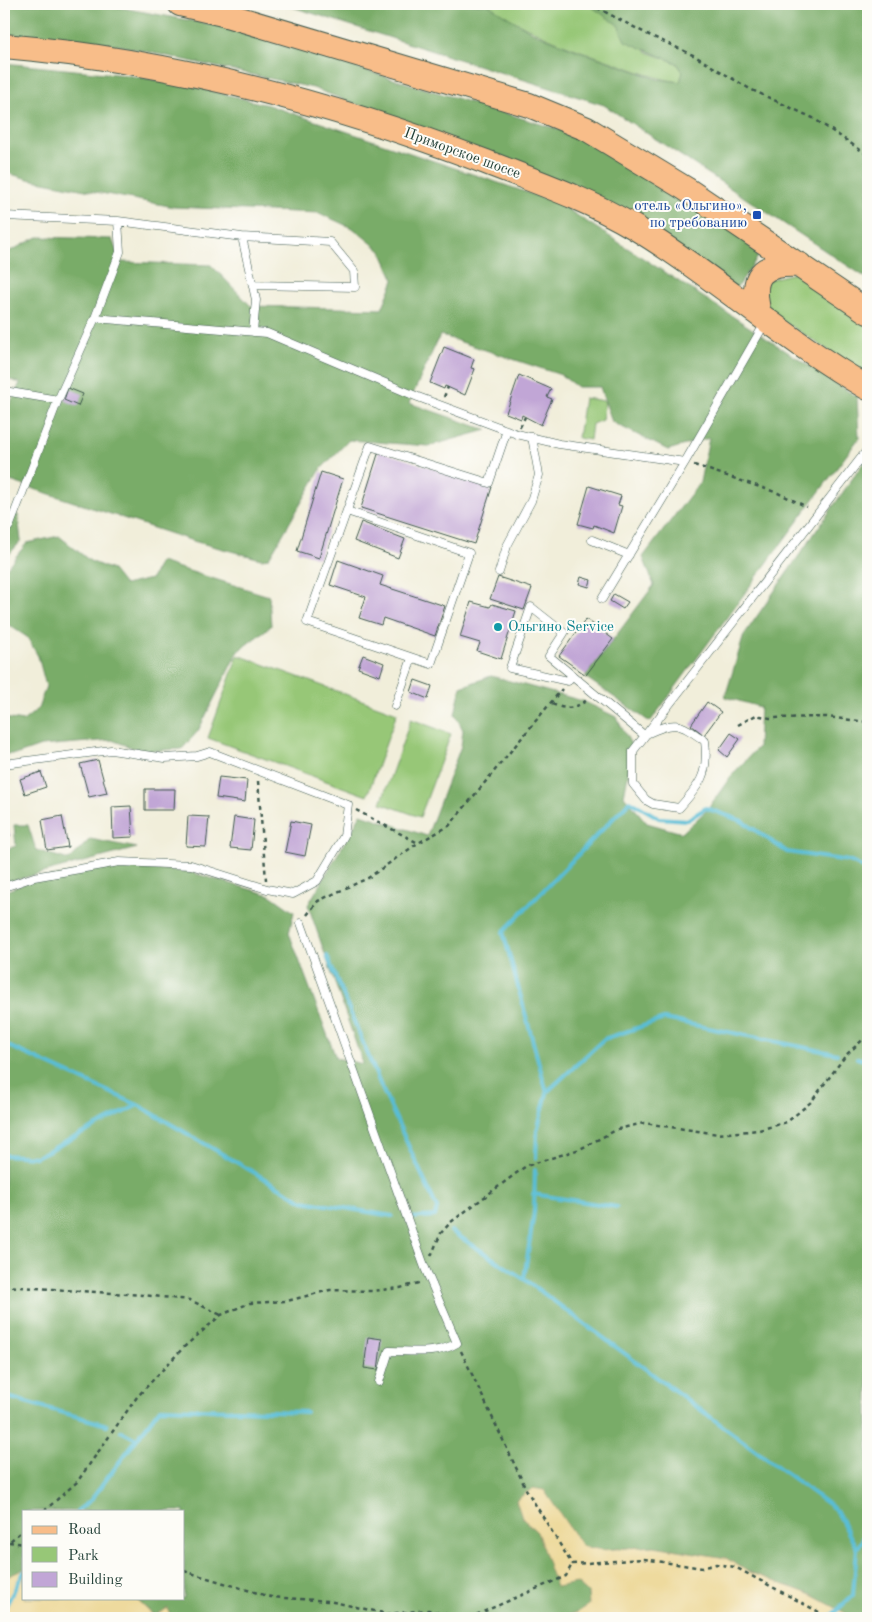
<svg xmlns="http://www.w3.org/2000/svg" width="872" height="1622" font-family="'Old Standard TT',serif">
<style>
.green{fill:#97c777;stroke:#5b8256}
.forest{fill:#79ac68;stroke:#4c744e}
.sand{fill:#eeda9e;stroke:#868c69}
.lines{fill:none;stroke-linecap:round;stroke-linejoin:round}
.stream{stroke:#58bdd6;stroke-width:4}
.building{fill:#c1a6d6}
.lane-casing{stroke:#3e584d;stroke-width:9}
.primary-casing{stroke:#3e584d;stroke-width:26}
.path{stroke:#3e584d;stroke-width:2.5;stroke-dasharray:4 4;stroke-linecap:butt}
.lane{stroke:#fff;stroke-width:8}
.primary{stroke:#f8bd89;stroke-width:24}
.transit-dot{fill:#1a4fb4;stroke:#fdfcf7;stroke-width:2}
.culture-dot{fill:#0f9aa8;stroke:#fdfcf7;stroke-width:2}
.labels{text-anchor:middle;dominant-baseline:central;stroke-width:4;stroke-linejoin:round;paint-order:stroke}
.street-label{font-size:15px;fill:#1f3d34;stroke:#fdfcf7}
.transit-label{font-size:15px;fill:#164399;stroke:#fdfcf7;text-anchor:end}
.culture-label{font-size:15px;fill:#0d838f;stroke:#fdfcf7;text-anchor:start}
</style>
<rect width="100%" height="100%" fill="#fdfcf7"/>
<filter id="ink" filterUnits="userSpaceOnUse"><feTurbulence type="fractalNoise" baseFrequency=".02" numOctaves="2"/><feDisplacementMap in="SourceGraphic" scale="10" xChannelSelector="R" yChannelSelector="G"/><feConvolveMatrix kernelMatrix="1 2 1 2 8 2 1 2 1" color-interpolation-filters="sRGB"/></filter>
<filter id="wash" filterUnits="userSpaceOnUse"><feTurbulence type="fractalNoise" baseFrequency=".0096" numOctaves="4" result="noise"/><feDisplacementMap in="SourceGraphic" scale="20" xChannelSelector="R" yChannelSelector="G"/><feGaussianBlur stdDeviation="1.12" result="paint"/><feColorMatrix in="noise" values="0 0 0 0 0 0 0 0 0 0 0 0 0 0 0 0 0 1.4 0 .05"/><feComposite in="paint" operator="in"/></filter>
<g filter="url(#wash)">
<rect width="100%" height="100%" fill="#f1eeda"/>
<path class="green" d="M487,4H588L618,25L647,52L677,63L683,72L680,82C657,79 637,71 615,63C566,46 530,33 487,4Z
M794,273L868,323V376L771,313L763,293L767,280Z
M584,398L605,401L602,420L592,424L590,440L578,438Z
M238,655L397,713L367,796L208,738Z
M411,719L451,734L420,817L381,803Z"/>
<path class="forest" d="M4,4H101L220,26L570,133L610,153L751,243L758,257L735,290L452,140L313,88L117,45L4,35Z
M283,4H487L532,32L571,48L657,79L680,82L683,72L677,63L625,41L618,25L588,4H868V279L604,105Z
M4,63L125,75L192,86L268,105L558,203L857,397L859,438L650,722L585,677L654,585L643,557L700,482L709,438L668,450L612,422L600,387H577L561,375L440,335L409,403L487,430L429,446L349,440L321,469L269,558L261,559L193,541L4,479V416L20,383L4,378V254L38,237L112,239L121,262L211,265L251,306L382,309L394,280L381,251L354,229L319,213L174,207L28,179L4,172Z
M868,456V1617L851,1616L812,1595L747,1571L726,1558L654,1546L602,1550L582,1546L567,1527L522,1518L537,1532L548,1557L567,1584L577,1583L588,1593L589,1605L576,1613L559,1618H231L227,1611L215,1610L201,1616L171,1618L168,1608L155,1616L135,1598H184V1511H24V1569L9,1576H4V892L32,880L108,867L186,871L270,895L294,912L289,933L336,1058L363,1064L308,905L361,814L427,836L461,746L463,730L455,714L461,687L491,676L583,701L616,717L633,748L624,796L647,823L682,833L707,810L731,776L758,747L760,707L725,697L744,635Z
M4,511L18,515L21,541L4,560Z
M59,536L90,561L112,570L124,585L151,579L160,562L269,596L271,626L238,651L198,731L182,749L141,751L112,740L41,746L18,754H4V718L23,721L38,709L46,686L38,656L27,637L4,622V571L27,543Z
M14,825H28L36,850L69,860L90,839L137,848L4,883V850L16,846Z"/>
<path class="sand" d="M533,1488L544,1490L582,1546L602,1550L654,1546L726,1558L747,1571L812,1595L851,1616L868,1618H559L576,1613L589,1605L588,1593L577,1583L556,1587L537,1532L522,1518L516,1500Z
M24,1569V1598H135L154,1616L168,1608L171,1618H20L4,1615V1576H9Z"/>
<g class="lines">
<path class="stream" d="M327,956L380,1084L437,1208L435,1216L410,1218
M4,1044L138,1105L303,1201L392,1216
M857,1058L868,1061
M547,1092L604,1039L664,1019L837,1054
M4,1155L36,1157L138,1105
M536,1158L537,1131L547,1093L503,932L630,801L659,818L687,820L706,808L742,821L787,852L849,861L868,870
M535,1170L534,1212L524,1279L836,1510L857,1549L853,1595L832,1615
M533,1194L617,1207
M451,1231L524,1279
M4,1396L107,1425
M121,1431L136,1439
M77,1511L91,1500L160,1408L306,1412
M857,1549L868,1530
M4,1609L24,1572"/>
</g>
<g id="blocks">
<path class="building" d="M444,347L474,359L471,368L475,369L465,395L445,386L444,389L430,383Z
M519,375L551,389L547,397L552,399L541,425L522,415L521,419L506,413Z
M68,388L83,394L78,406L64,400Z
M379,451L492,487L474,544L361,508Z
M321,472L343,479L319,558L297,551Z
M589,486L621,496L618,505L622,506L614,533L594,525L593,528L578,524Z
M361,522L405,539L398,558L354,541Z
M338,560L383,576L380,585L445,606L435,636L383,618L381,625L359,618L366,597L330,585Z
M498,577L532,588L524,610L490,599Z
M581,577L591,580L589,587L579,584Z
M614,594L628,602L623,609L610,601Z
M471,602L490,607L492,604L516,611L501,659L477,651L480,643L460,637Z
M586,619L613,639L586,675L559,656Z
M363,655L384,663L380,676L358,668Z
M415,680L432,686L428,699L411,692Z
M707,702L721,712L704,735L691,725Z
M731,733L740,739L727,757L719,750Z
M98,760L107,793L89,797L80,764Z
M41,772L46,787L25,794L20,779Z
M219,777L247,780L245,802L216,798Z
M145,789H175L174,810H145Z
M131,806L133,837L113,838L112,807Z
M4,810L10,836L4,837Z
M62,816L68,847L47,850L42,820Z
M188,816L209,817L206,847L186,846Z
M234,817L254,820L251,850L230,848Z
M291,821L311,825L305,856L285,852Z
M368,1337L382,1339L378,1370L364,1368Z"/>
</g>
</g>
<g filter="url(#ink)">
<use href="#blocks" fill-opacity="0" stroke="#3e584d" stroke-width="1"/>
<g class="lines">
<g class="lane-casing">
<path id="lane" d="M4,216L118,221L242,237L330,242L354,271L355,287L253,285
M118,221L120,252L95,318L267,333L418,397L517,434L559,444L685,462
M242,237L256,300L253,332
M4,391L58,400
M347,511L469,553L431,664L307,622L370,446L489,483L507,430
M4,533L10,525L58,400L95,318
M592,540L629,555
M499,572L507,546L531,501L539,475L532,437
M602,599L685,462L765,323
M571,676L568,681L510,668L531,607L564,633L549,656L644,735
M395,706L412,658
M644,735C675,721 677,721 705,741C709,774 700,785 679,808L653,804L646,800L633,784V751L868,449
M4,764L111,750L165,758L197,756L210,752L348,805L344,836L317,881L293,894L267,889L191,865L119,862L34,877L4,887
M301,923L425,1268L457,1343C437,1355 412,1351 389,1351L379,1382"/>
</g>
<g class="primary-casing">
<path id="primary" d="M180,4L223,14L529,105L587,129L686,189L868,312
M4,46C169,60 332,103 486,162C537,182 587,199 634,227C715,276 786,341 868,388
M759,314C750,275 760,263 800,265"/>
</g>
<path class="path" d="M590,4L647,34L693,55L750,89L813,118L868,155
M444,397L448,387
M520,427L525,417
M694,465L778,493L807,507
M552,704C566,710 575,709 587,700
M738,725L756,715L770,718L827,717L868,722
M258,781L266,880
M356,810L418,843
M307,915L318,901L368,878L418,843L449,826L562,689
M431,1256L441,1233L451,1222L526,1166L580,1149L618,1129L644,1123L718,1134L759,1130L787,1122L811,1102L846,1055L868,1035
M4,1286L143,1295L190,1300L221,1315
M461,1351L527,1491L572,1564
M44,1511L77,1482L137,1397L184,1347L221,1315L250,1303L287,1301L330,1290L372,1291L400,1288L422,1282
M4,1539L9,1542L24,1529
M9,1542L24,1544
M572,1564L644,1559L702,1568L716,1564L735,1567L830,1618
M184,1571L271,1597L329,1601L388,1614L428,1610L465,1618
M469,1618L566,1576L572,1564"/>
<use href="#lane" class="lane"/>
<use href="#primary" class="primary"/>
</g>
</g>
<rect class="transit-dot" x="752" y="210" width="10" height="10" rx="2.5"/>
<circle class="culture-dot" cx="498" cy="627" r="5"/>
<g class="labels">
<g class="street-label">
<text transform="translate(462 154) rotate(20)">Приморское шоссе</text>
</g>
<g class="transit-label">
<text x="747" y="206">отель «Ольгино»,<tspan x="747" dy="17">по требованию</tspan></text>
</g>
<g class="culture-label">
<text x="508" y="627">Ольгино Service</text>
</g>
</g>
<rect width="872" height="1622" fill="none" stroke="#fdfcf7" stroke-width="20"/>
<rect x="22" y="1510" width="162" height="90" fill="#fdfcf7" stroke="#a4b0a9"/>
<rect x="32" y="1526" width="25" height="8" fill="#f8bd89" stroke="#a4b0a9"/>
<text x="68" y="1534" font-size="15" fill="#1f3d34">Road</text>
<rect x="32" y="1547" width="25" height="15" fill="#97c777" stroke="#a4b0a9"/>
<text x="68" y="1560" font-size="15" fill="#1f3d34">Park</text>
<rect x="32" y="1572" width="25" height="15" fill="#c1a6d6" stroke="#a4b0a9"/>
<text x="68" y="1584" font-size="15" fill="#1f3d34">Building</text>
</svg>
